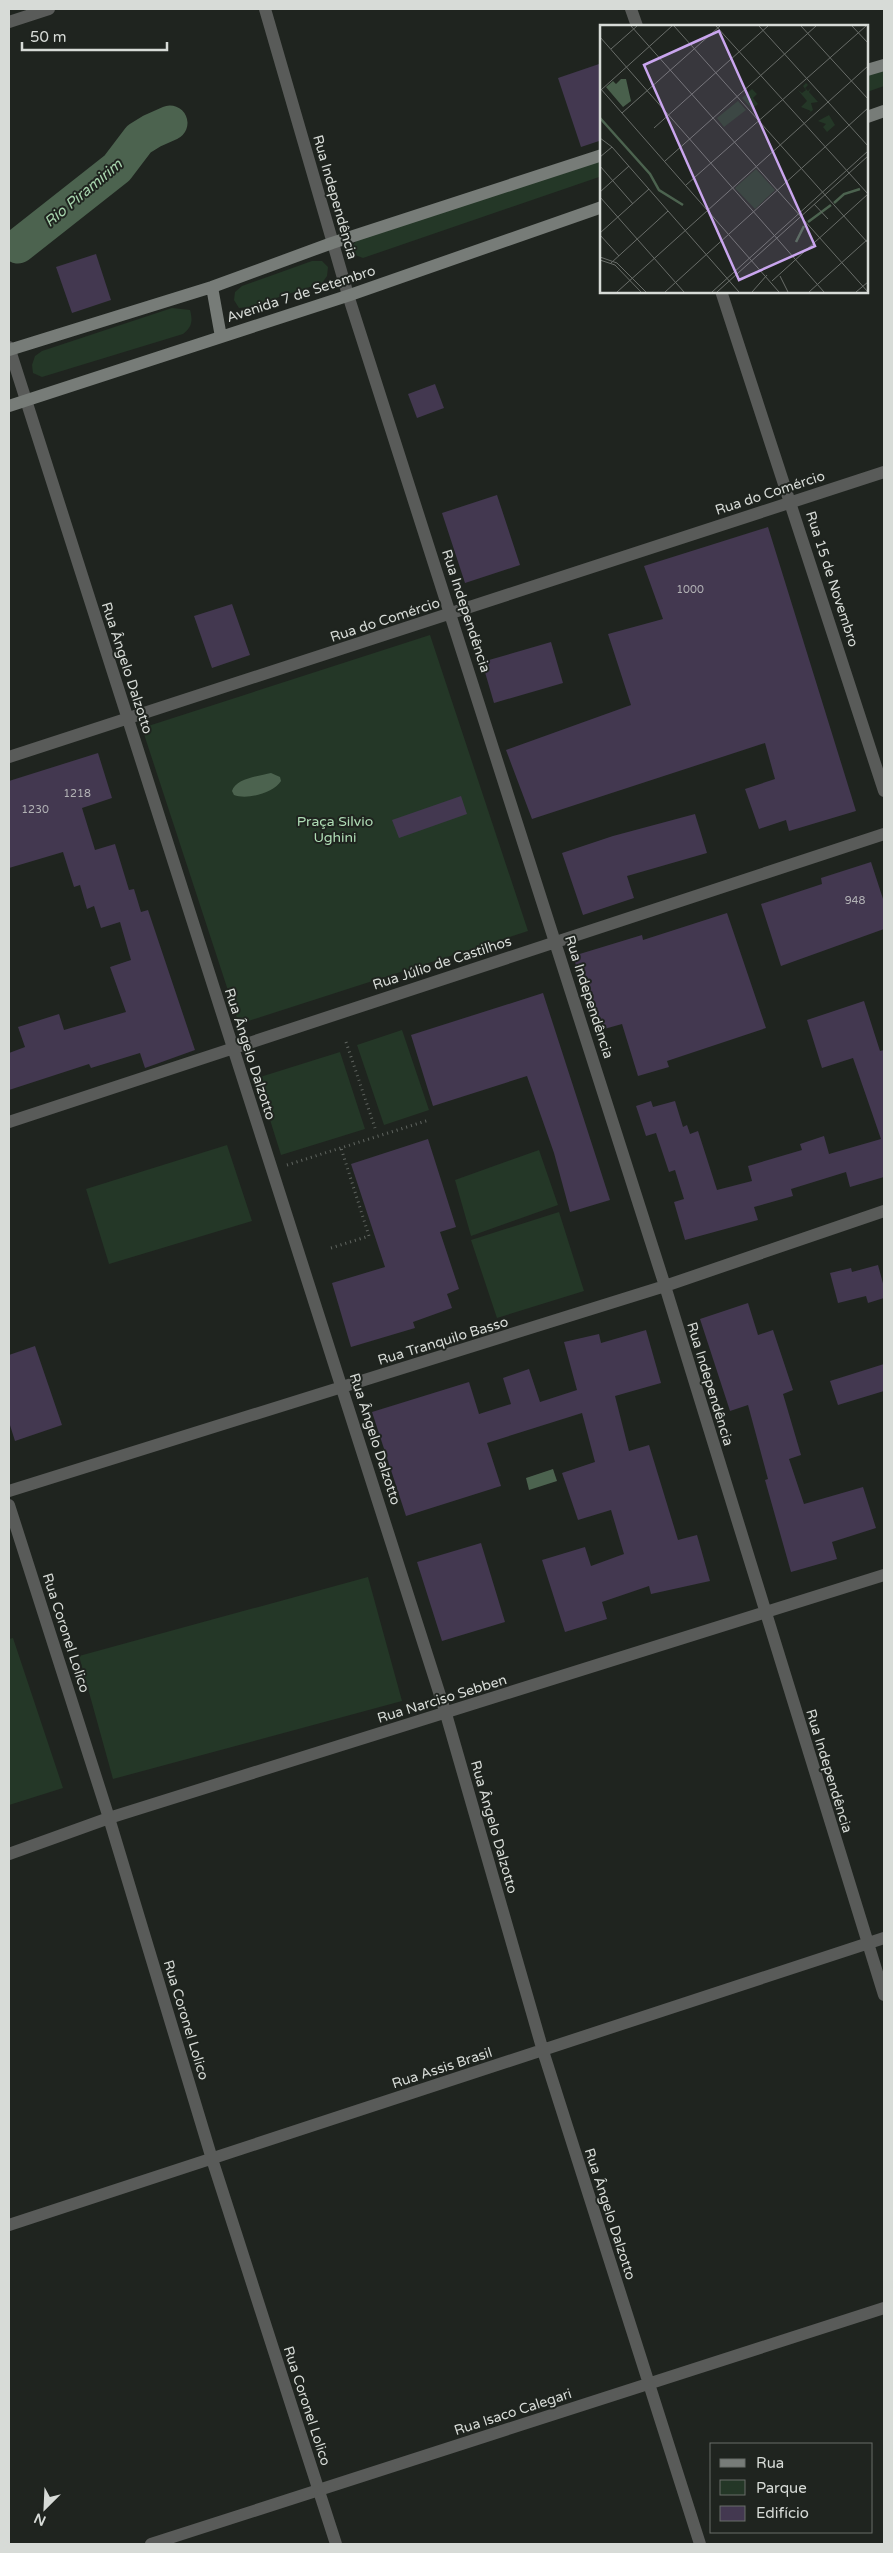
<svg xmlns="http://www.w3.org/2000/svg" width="893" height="2553" font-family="'Varela Round',sans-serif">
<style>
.green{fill:#243727}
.water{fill:#4c634f}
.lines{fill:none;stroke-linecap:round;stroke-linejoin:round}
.river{stroke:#4c634f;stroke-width:35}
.building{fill:#433850}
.path{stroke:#606560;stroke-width:3;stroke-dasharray:1 4;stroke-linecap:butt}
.minor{stroke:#595b59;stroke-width:12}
.secondary{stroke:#777c78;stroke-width:12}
.labels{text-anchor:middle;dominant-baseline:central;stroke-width:4;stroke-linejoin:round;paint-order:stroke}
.number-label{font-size:11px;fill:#b2b2b5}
.street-label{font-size:14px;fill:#d7dbd7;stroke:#1f241f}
.park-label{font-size:14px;fill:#afdcb5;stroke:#1f241f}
.water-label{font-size:15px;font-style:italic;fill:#a7d4ad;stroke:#1f241f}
.inset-river{fill:none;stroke:#4c634f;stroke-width:2.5}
.inset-road{fill:none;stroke:#696d69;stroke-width:1}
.view{fill:#c9a5ee;fill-opacity:0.15;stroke:#c9a5ee;stroke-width:2.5}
.inset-edge{fill:none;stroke:#d7dbd7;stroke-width:2.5}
</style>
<rect width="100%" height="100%" fill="#1f241f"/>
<path class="green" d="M884,60V86L867,92V66Z
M602,157V176L363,258L355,255L353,245L358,239Z
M312,261H322L328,267L327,276L322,283L249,307L239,308L234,300L235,292L242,286Z
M172,308L190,310C193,321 192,327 183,334L42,377L33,373L32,365L35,356L42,351Z
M430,635L528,931L239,1024L142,728Z
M402,1030L429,1110L384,1125L357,1045Z
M340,1052L365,1129L281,1155L257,1078Z
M227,1145L252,1221L109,1264L86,1189Z
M539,1150L558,1205L471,1236L455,1180Z
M559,1212L584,1291L497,1318L471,1240Z
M368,1577L402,1701L113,1779L79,1656Z
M13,1638L63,1788L9,1805V1639Z"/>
<path class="water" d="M271,773L280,777L281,781C274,793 247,800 234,795L232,791C236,778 260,776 271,773Z
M553,1469L557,1481L529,1490L526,1478Z"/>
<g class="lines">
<path class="river" d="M18,246L117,168L139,139L152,131L170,123"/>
</g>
<path class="building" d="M602,63V140L581,147L558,78Z
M96,254L111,300L72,313L56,267Z
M435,384L444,408L417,418L408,394Z
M497,495L520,565L465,583L442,513Z
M768,527L856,811L789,831L786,820L759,829L745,789L775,779L765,743L532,819L506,750L631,705L608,634L663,619L644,566Z
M232,604L250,655L212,668L194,616Z
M551,642L563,683L494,703L482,662Z
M98,753L112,798L82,808L95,850L115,844L129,890L134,889L141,912L148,910L195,1050L145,1068L140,1053L91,1068L89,1064L9,1090V1053L25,1047L18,1027L59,1014L64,1030L126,1012L110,967L131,960L120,922L101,928L94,906L87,909L80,885L74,887L63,852L9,868V781Z
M461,796L467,814L399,838L392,820Z
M695,814L707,853L627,876L634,898L583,915L562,853L613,836Z
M871,862L884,902V929L781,966L761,904L822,884L821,878Z
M727,913L766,1028L667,1061L669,1067L638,1076L622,1024L597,1031L573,956L642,935L643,940Z
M543,993L610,1200L570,1212L554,1153L527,1076L433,1106L411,1035Z
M864,1001L880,1051L884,1050V1177L850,1187L846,1172L791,1189L793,1196L754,1207L758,1220L685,1240L674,1202L684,1199L675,1170L669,1172L656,1133L646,1136L636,1106L651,1101L653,1107L675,1101L683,1127L687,1125L690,1134L698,1131L717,1190L752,1181L748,1166L802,1150L800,1144L824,1136L829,1154L881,1139L853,1058L822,1068L807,1020Z
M428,1139L456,1227L440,1232L459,1289L447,1294L452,1308L413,1322L415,1328L351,1347L332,1283L385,1267L351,1164Z
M878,1265L884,1287V1298L868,1303L866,1296L838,1303L830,1273L851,1268L852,1272Z
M748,1303L758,1335L773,1330L793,1390L783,1394L801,1455L789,1459L804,1504L863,1487L876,1528L832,1542L837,1559L791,1572L765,1480L768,1479L748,1405L730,1411L700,1319Z
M646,1330L661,1383L615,1396L629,1451L649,1445L678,1540L697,1535L710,1581L651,1594L649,1586L602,1602L607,1619L565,1632L542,1560L585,1547L591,1566L624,1554L611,1510L578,1520L562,1473L595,1462L582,1413L487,1443L501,1486L406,1516L372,1412L469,1382L479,1414L511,1404L503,1378L529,1369L540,1402L577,1390L564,1342L599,1334L601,1343Z
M35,1346L62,1425L15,1441L9,1422V1355Z
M884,1364V1391L838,1405L830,1381Z
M481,1543L505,1622L442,1641L417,1562Z"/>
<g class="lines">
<path class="path" d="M346,1042L375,1128
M287,1165L429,1120
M331,1248L369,1236L341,1148"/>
<path class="minor" d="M265,9L348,295L665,1286L884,1995
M631,9L637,26
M9,22L49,9
M721,291L884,791
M9,347L446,1714L543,2051L700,2544
M9,757L884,472
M9,1122L884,834
M9,1491L665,1286L884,1211
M9,1505L109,1818L212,2159L336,2544
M9,1854L109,1818L884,1575
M9,2225L884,1938
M151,2544L884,2308"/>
<path class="secondary" d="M867,70L884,65
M867,117L884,111
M212,287L221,337
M9,350L212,287L332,243L602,155
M9,406L350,295L602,207"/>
</g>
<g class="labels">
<g class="number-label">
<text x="690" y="589">1000</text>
<text x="77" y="793">1218</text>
<text x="35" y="809">1230</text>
<text x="855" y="900">948</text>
</g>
<g class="street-label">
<text transform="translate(335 197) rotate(74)">Rua Independência</text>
<text transform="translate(301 294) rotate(-18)">Avenida 7 de Setembro</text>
<text transform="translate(770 493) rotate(-18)">Rua do Comércio</text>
<text transform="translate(832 579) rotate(72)">Rua 15 de Novembro</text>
<text transform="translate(466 611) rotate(72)">Rua Independência</text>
<text transform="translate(385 620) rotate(-18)">Rua do Comércio</text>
<text transform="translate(127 668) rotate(72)">Rua Ângelo Dalzotto</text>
<text transform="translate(442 963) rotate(-18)">Rua Júlio de Castilhos</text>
<text transform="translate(589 997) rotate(72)">Rua Independência</text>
<text transform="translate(250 1054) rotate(72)">Rua Ângelo Dalzotto</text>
<text transform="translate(443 1341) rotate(-17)">Rua Tranquilo Basso</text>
<text transform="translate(710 1384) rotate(73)">Rua Independência</text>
<text transform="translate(375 1439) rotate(72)">Rua Ângelo Dalzotto</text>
<text transform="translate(66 1633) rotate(72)">Rua Coronel Lolico</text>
<text transform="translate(442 1699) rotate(-17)">Rua Narciso Sebben</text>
<text transform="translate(829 1771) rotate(73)">Rua Independência</text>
<text transform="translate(494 1827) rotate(74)">Rua Ângelo Dalzotto</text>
<text transform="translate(186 2020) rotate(73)">Rua Coronel Lolico</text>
<text transform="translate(442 2068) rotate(-18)">Rua Assis Brasil</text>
<text transform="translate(610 2214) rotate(72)">Rua Ângelo Dalzotto</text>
<text transform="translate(307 2406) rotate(72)">Rua Coronel Lolico</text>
<text transform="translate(513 2412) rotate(-18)">Rua Isaco Calegari</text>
</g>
<g class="park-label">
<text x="335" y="821">Praça Silvio<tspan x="335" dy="16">Ughini</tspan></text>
</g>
<g class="water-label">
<text transform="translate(83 193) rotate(-40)">Rio Piramirim</text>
</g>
</g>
<g transform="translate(600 25)">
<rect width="268" height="268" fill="#1f241f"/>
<path d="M206,58L208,60L205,63L208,66L211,63L209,67L218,77L211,78L213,85L207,90L211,86L201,82L207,76L198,65L202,68L206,65L203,61ZM152,64L157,69L153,73L158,79L152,84L142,73ZM138,76L146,85L124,102L117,93ZM229,90L235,100L227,107L223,102L226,99L218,96ZM156,144L175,165L155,184L135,163Z" fill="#243727"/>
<path d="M21,54H26L31,76L23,82L6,62L13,56L16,59Z" fill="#49604c"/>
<path class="inset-river" d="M0,93L50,149L59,165L83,180M234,178L244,169L260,164M208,197L231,180M196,217L204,201"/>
<path class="inset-road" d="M31,1L268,267M74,1L268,218M116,1L268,169M159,1L268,121M201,1L268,74M252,1L268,18M0,12L224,267M11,24L37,1M0,63L179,267M1,65L72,1M22,88L120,1M54,103L168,1M0,113L12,122L139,267M0,132L12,122M65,136L216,1M0,141L33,179M86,160L266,1M0,167L29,141M0,172L84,267M214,179L228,194M0,208L49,164M0,210L19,231M0,232L17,238L46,267M0,235L15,240L41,267M11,238L68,186M180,251L188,267M172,256L268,169M17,267L268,41M65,267L268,83M112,267L268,126M117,267L268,131M152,267L167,250M209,267L268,214M256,267L268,257"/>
<path class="view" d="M119,6L215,221L139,255L44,40Z"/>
<rect width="268" height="268" class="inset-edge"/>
</g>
<rect width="893" height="2553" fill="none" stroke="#d7dbd7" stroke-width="20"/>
<rect x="710" y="2443" width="162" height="90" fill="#1f241f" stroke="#696d69"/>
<rect x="720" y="2459" width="25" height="8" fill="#777c78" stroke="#696d69"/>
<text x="756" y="2468" font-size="15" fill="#d7dbd7">Rua</text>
<rect x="720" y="2480" width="25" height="15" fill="#243727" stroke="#696d69"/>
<text x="756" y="2493" font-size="15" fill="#d7dbd7">Parque</text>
<rect x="720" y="2506" width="25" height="15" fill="#433850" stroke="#696d69"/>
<text x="756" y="2518" font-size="15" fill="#d7dbd7">Edifício</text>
<g transform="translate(45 2508) rotate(204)" stroke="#1f241f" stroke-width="4" paint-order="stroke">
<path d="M0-4L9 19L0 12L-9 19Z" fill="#d7dbd7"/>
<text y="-8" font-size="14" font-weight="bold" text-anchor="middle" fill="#d7dbd7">N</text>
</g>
<path d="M22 42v8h145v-8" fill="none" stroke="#d7dbd7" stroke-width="2.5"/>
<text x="30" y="42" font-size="15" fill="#d7dbd7" stroke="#1f241f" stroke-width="4" paint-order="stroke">50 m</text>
</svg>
